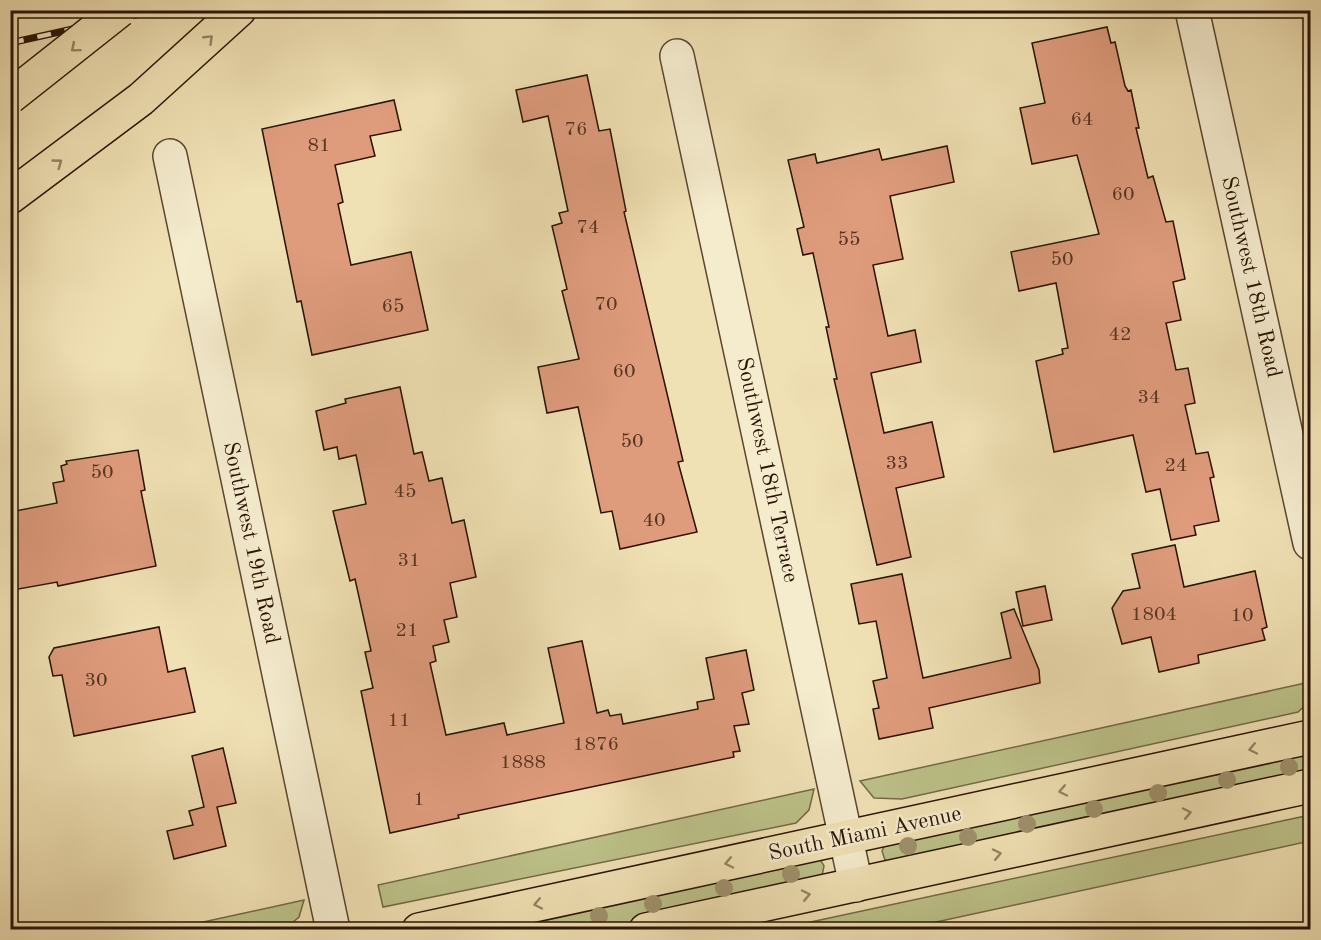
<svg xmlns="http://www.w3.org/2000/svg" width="1321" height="940" font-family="'Old Standard TT',serif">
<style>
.green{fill:#bdc28a;stroke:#736a46;stroke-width:1.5}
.building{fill:#df9c7d;stroke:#291202;stroke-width:1.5}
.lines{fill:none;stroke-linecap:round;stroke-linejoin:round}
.minor-casing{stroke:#5b462e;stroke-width:36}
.major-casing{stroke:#291202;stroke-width:36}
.highway-casing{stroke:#291202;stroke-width:36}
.minor{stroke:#f5ecce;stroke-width:33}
.major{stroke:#f0e1b4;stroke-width:33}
.highway{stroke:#f0e1b4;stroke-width:33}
.rail-casing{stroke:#291202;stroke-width:7}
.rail{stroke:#f5ecce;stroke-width:4.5;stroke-dasharray:14;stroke-linecap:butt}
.highway-bridge-casing{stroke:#291202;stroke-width:36;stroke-linecap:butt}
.highway-bridge{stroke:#f0e1b4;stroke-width:33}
.tree{fill:#9f916c}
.oneway{stroke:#968464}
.labels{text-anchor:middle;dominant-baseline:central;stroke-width:5;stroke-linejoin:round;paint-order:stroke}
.number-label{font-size:20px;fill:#563421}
.street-label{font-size:22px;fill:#291202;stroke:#f5ecce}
</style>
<rect width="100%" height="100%" fill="#f0e1b4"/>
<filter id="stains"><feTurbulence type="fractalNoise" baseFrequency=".00333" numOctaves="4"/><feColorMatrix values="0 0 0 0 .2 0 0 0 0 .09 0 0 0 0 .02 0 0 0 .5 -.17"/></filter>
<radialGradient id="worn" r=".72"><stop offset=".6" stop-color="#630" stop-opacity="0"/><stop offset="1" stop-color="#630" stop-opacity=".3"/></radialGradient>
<path class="green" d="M1310,682V701L1298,712L902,799L874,798L860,781Z
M1310,747V775L896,865L885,860L882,851L886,842Z
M814,789L809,810L796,823L383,907L378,885Z
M1310,815V841L904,929H778Z
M820,859L824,866L822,876L814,883L599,929L468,930Z
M304,900L299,917L285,929H171Z"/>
<path class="building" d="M1107,27L1111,43L1115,42L1125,86L1128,91L1131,90L1139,128H1136L1148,178L1153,176L1166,222L1173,221L1185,279L1173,282L1181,320L1166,323L1176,370L1188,368L1195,403L1185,405L1196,454L1208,452L1214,477L1210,478L1219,521L1194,526L1196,535L1171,540L1160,489L1146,492L1133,435L1054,452L1036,361L1063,354L1062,349L1068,348L1056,283L1019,291L1011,252L1099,234L1077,155L1032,164L1020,108L1045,103L1032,43Z
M587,75L599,131L610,129L626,211L624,212L683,461L678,462L697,532L620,549L612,511L601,513L578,407L547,413L538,367L579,359L562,291L567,289L552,226L562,223L559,213L568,211L548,116L523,122L516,90Z
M394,100L401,130L370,136L375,156L335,165L343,202L338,204L351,265L411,252L428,330L312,355L301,301L297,302L262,129Z
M947,146L954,182L890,196L903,259L873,265L888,336L915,330L921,362L871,373L884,433L932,422L944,477L896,488L911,557L877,565L834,379H837L826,327H829L813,253L803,255L797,229L804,227L788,160L815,154L817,163L879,149L882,160Z
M400,387L414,454L422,452L429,481L442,478L452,523L464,520L476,577L450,583L457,617L444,620L449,642L433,646L436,661L430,663L446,735L504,723L507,735L564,723L548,648L582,641L597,713L608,710L610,716L621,714L623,724L698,709L697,702L714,699L706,658L746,650L754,690L742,693L749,724L734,726L740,751L733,752L734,757L458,815L459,818L390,833L361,691L373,688L365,652L371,651L355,579L350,581L333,511L366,504L356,455L339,459L337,447L324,450L316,411L346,403L345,399Z
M138,450L145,490L141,491L156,566L58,586L57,582L13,590L10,578V512L57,503L53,483L64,481L61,466L67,464L66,461Z
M1175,545L1184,587L1255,571L1267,627L1262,629L1265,640L1198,655L1199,663L1159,672L1151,637L1122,644L1112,608L1123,591L1140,588L1132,554Z
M902,574L923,678L1011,658L1001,613L1014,609L1039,670L1040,683L929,708L933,728L879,739L873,709L879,708L873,681L887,678L876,621L859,624L851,584Z
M1045,586L1052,620L1023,626L1016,592Z
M159,627L168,672L185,668L195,712L74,736L62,675L53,676L49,657L54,648Z
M223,748L236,803L217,807L226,846L174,859L167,831L193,825L189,811L204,807L192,756Z"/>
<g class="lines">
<g class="minor-casing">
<path id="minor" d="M1192,10L1310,543
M677,56L856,885
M170,156L333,930"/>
</g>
<g class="major-casing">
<path id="major" d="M419,930L1310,737
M646,930L1310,786"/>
</g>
<g class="highway-casing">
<path id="highway" d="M10,197L141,99L239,10"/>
</g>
<use href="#minor" class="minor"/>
<use href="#major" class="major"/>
<use href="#highway" class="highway"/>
<g class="rail-casing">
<path id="rail" d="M10,43L158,10"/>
</g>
<use href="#rail" class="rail"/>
<g class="highway-bridge-casing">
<path id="highway-bridge" d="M10,97L120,10"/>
</g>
<use href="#highway-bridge" class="highway-bridge"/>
</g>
<g class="tree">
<circle cx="1289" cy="767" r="9"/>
<circle cx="1227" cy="780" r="9"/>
<circle cx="1158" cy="793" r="9"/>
<circle cx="1094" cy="809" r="9"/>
<circle cx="1027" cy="824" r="9"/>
<circle cx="968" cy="837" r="9"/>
<circle cx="908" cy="846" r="9"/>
<circle cx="791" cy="874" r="9"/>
<circle cx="724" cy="888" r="9"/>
<circle cx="653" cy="904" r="9"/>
<circle cx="599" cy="916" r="9"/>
</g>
<defs><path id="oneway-chevron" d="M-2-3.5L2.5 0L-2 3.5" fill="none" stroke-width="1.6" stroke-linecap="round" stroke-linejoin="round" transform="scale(1.5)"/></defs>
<g class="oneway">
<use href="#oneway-chevron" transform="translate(209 39) rotate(-44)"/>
<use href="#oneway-chevron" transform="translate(75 48) rotate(140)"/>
<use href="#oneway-chevron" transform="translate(58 163) rotate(-36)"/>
<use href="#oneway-chevron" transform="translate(1253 749) rotate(168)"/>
<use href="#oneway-chevron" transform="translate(1063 791) rotate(168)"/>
<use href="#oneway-chevron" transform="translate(1187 813) rotate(-12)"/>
<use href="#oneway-chevron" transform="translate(997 854) rotate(-12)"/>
<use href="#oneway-chevron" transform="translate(729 863) rotate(168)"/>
<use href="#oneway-chevron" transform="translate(806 895) rotate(-12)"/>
<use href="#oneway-chevron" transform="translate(538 904) rotate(168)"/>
</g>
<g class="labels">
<g class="number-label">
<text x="1082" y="120">64</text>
<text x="576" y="130">76</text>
<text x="319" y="146">81</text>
<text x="1123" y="195">60</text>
<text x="588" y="228">74</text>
<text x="849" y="240">55</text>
<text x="1062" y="260">50</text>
<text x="606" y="305">70</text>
<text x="393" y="307">65</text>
<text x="1120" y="335">42</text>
<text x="624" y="372">60</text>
<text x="1149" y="398">34</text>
<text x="632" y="442">50</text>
<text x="897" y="464">33</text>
<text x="1176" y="466">24</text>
<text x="102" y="473">50</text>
<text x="405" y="492">45</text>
<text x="654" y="521">40</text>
<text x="409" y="561">31</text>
<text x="1154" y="615">1804</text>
<text x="1242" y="616">10</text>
<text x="407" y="631">21</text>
<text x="96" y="681">30</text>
<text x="399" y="721">11</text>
<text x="596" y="745">1876</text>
<text x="523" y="763">1888</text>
<text x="419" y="800">1</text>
</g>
<g class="street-label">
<text transform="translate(1251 277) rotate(77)">Southwest 18th Road</text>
<text transform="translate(767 470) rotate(78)">Southwest 18th Terrace</text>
<text transform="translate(251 543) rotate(78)">Southwest 19th Road</text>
<text transform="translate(865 834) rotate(-12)">South Miami Avenue</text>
</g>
</g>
<rect width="1321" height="940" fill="none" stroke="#f0e1b4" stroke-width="36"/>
<rect x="12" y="12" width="1297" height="916" fill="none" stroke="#291202" stroke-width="3"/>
<rect x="18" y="18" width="1285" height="904" fill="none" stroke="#291202" stroke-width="1.5"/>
<rect width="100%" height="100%" filter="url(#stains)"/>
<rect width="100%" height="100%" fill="url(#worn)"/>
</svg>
